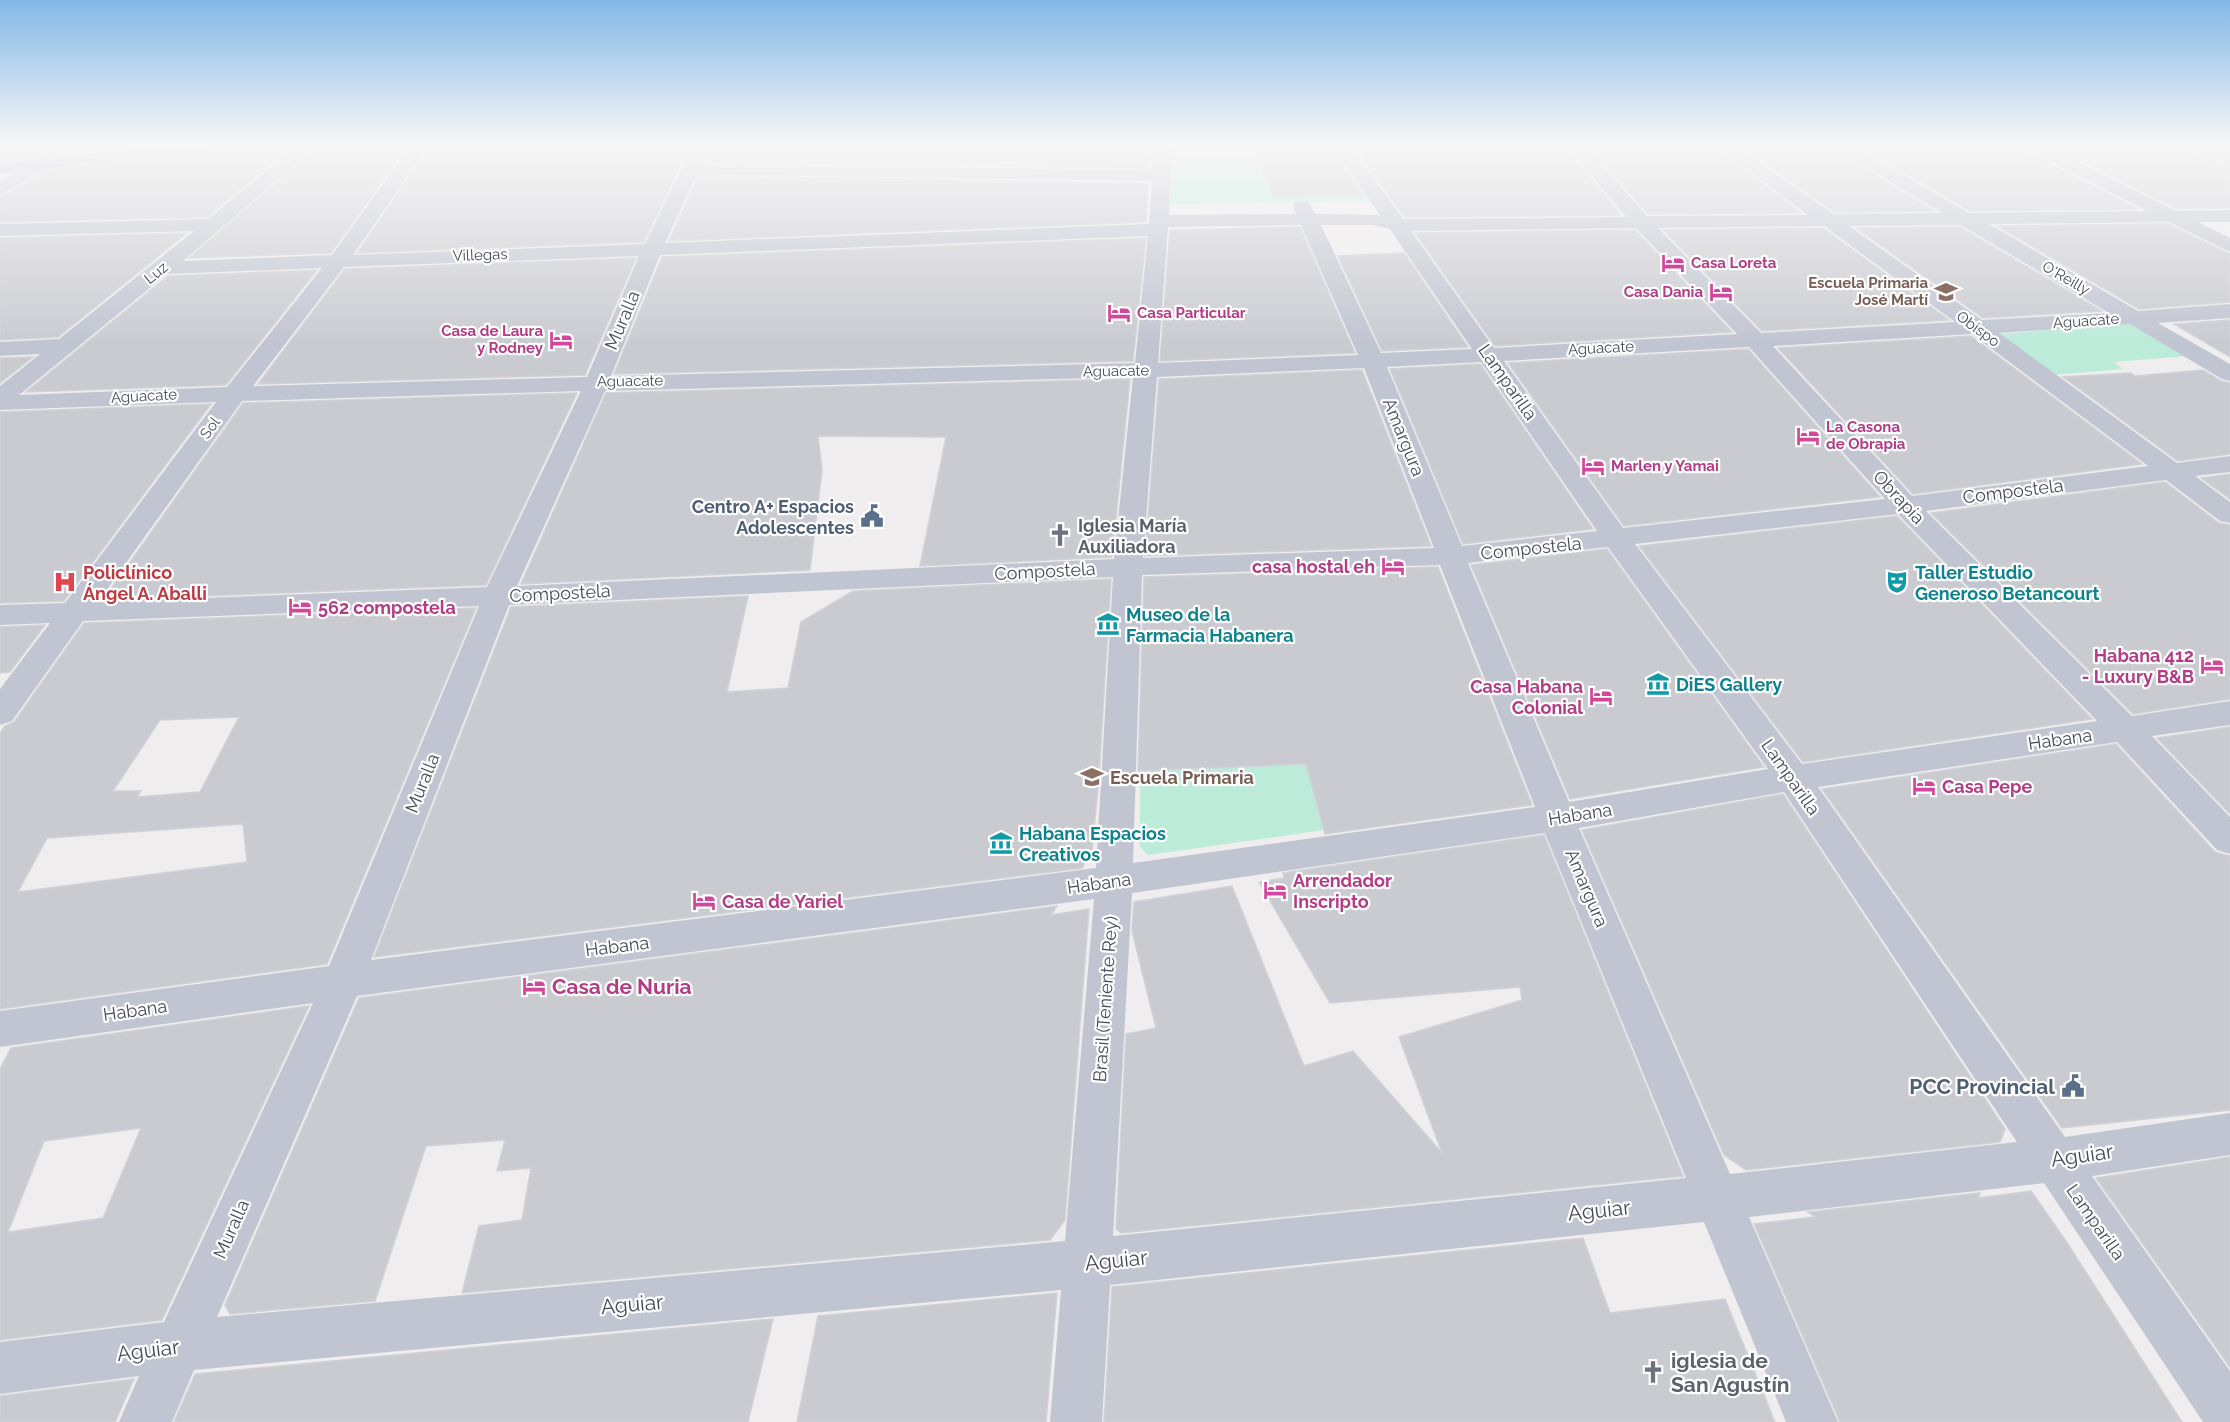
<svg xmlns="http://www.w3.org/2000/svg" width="2230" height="1422" font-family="Raleway,sans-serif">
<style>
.green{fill:#bcebda}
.building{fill:#cacbd1;stroke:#d1d1d8;stroke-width:1.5;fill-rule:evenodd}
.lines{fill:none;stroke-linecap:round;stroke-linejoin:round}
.street{fill:#c1c5d1;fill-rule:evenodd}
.primary{fill:#adb5ca;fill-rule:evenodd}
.labels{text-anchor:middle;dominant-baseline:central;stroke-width:4.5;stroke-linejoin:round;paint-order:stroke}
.far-street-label{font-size:15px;fill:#464b59;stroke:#fff}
.far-hotel-label{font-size:15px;font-weight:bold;fill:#b23c85;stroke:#fff;text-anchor:start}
.far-education-label{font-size:15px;font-weight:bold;fill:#785e54;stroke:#fff;text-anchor:end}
.street-label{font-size:18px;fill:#464b59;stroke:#fff}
.service-label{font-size:18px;font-weight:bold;fill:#4e5e75;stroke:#fff;text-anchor:end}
.worship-label{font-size:18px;font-weight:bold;fill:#5b616d;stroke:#fff;text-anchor:start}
.hotel-label{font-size:18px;font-weight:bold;fill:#b23c85;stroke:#fff;text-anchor:start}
.health-label{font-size:18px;font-weight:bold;fill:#be3a42;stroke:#fff;text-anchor:start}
.culture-label{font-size:18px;font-weight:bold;fill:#0d838f;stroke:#fff;text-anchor:start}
.education-label{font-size:18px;font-weight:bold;fill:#785e54;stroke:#fff;text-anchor:start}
.near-hotel-label{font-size:21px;font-weight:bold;fill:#b23c85;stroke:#fff;text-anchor:start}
.near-service-label{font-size:21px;font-weight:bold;fill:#4e5e75;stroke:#fff;text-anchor:end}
.near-street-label{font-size:21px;fill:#464b59;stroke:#fff}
.near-worship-label{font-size:21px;font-weight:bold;fill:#5b616d;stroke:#fff;text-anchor:start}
</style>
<rect width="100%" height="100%" fill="#efeded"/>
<path class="green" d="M1169,145H1250L1267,182L1338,195L1368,194L1373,201L1170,205Z
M2135,323L2187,356L2114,362L2123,369L2052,375L1999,334Z
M1306,764L1324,830L1148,855L1140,847V771Z"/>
<path class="building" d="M0,145H49L36,157L0,162Z
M73,145H139L66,154Z
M247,145H294L207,217L0,222V197L50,170Z
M320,145H408L331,253L189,258Z
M431,145H690L644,242L357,253Z
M713,145H1151L1150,168L706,162Z
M1250,145H1330L1363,194L1274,198Z
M1353,145H1564L1621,215L1404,217Z
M1587,145H1713L1801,213L1648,214Z
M1739,145H1828L1934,211L1834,212Z
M1857,145H2021L2025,151L2138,209L1970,211Z
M2050,145H2184L2188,151L2230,168V208L2177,209Z
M698,176L1148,183L1146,222L669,241Z
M2168,224L2230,254V302L2139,309L1997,226Z
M1300,227L1355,353L1160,361L1170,230Z
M1960,227L2102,311L1983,318L1856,228Z
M1823,228L1949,320L1762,331L1663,230Z
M1635,230L1732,332L1495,346L1415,233Z
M187,233L58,337L0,340V238Z
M1146,238L1133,361L614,374L662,257Z
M1404,253L1468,347L1382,351L1338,256Z
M636,258L585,375L258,384L345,269Z
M317,270L226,385L26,392L168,276Z
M2230,320V357L2174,324Z
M1971,336L2142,464L1913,494L1778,348Z
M1748,349L1880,497L1624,526L1508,363Z
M33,357L0,383V358Z
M1480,364L1593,529L1463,544L1390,369Z
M1362,370L1431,546L1145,556L1159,379Z
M2203,370L2221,381L2230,383V454L2178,461L2063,377L2131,373L2135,376Z
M1130,379L1112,557L920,566L946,437L818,436L822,470L810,570L521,584L606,393Z
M577,393L486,585L103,600L243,403Z
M211,404L64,601L0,603V412Z
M2230,474V499L2201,478Z
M2165,482L2219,523L2230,525V699L2133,714L1931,513Z
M1897,516L2092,719L1803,762L1639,546Z
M1607,549L1764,767L1570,799L1471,565Z
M1438,567L1532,805L1325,834L1306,764L1138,771L1144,577Z
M1111,579L1099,776L1092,852L1082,868L374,957L511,607L748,596L727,692L788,688L801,622L853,591Z
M476,608L327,964L0,1009V733L5,726L14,722L84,623ZM239,717L200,792L137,797L141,791H113L160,720ZM243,824L247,862L18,892L47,838Z
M45,625L10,672L0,673V627Z
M2230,727V814L2157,738Z
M2116,744L2215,852L2230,856V1110L2062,1128L1822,789Z
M1783,794L2005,1129L2000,1142L1746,1170L1724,1155L1582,830Z
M1544,835L1683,1176L1121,1233L1116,1229L1126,1034L1156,1028L1132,931L1134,902L1232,886L1304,1066L1353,1051L1442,1153L1399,1037L1522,1000L1520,987L1330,1003L1259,882L1284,878L1283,873Z
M1057,906L1051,915L1089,909L1065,1220L1050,1240L462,1293L479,1226L522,1220L531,1168L497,1171L505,1140L426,1146L375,1301L230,1314L225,1305L359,998Z
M309,1006L162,1320L0,1340V1069L11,1048ZM141,1128L103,1218L8,1232L44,1141Z
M2230,1157V1367L2096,1178Z
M2031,1191L2066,1241L2182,1422H1840L1754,1224L1815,1217L1808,1212L1980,1193L1978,1198Z
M1583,1238L1610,1313L1725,1299L1775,1422H1104L1112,1287Z
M1057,1293L1046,1422H797L818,1316Z
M773,1319L748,1422H174L195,1374Z
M134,1379L115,1422H0V1396Z"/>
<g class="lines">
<path class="street" d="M52,145H71L48,169L0,195V181L36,161Z
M298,145H318L183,261L332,255L411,145H429L353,255L645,244L693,145H711L702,164L1152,170L1153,145H1171L1169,215L1296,214L1293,206L1295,202H1309L1315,214L1380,215L1332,145H1350L1403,219L1626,217L1566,145H1584L1647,216L1808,215L1715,145H1735L1833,214L1942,213L1830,145H1852L1969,213L2147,211L2026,149L2023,145H2045L2176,211L2230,210V222H2198L2230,238V252L2169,222L1989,224L2138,311L2230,304V318L2158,323L2230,364V381L2222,379L2130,324L1999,333L2177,463L2230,456V472L2195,476L2230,502V523L2220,521L2166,480L1926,511L2132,716L2230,701V725L2152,736L2230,817V854L2217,850L2117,742L1818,787L2065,1137L2230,1113V1155L2092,1176L2230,1371V1422H2203L2044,1183L1749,1217L1838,1422H1786L1704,1222L1110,1285L1102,1422H1050L1061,1290L194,1370L172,1422H119L139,1376L0,1394V1342L164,1322L313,1003L0,1047V1011L329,966L479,606L83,621L12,721L0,725V689L50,623L0,625V605L65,603L216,402L0,410V386L40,354L0,356V342L59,339L194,231L0,236V224L208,219ZM697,174L1152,181L1149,224L665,243ZM1301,225L1358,355L1158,363L1168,227ZM1321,225H1372L1390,229L1472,349L1381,353ZM1961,225L2109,313L1982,320L1849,226ZM1824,226L1955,322L1761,333L1658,228ZM1636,228L1737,334L1494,348L1411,231ZM1148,236L1135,363L611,376L660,255ZM639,256L587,377L253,386L344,267ZM322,268L227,387L19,395L167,274ZM1972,334L2148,466L1912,496L1773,346ZM1749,347L1885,499L1623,528L1504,361ZM1481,362L1597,531L1462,546L1387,367ZM1364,368L1434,548L1143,558L1157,377ZM1133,377L1114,559L517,586L605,391ZM581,391L487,587L98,602L242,401ZM1898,514L2097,721L1802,764L1635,544ZM1608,547L1768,769L1569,802L1468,563ZM1440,565L1535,807L1133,863L1142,575ZM1113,577L1096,868L371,960L509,605ZM1784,792L2017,1142L1730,1174L1579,828ZM1545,833L1686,1178L1113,1236L1132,893ZM1094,899L1065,1241L217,1317L357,996Z
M2186,145H2209L2230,154V166L2189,149Z"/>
<path class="primary" d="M158,145H212L209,149L203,150L0,174V164Z"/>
</g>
<linearGradient id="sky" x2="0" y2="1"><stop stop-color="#83b8e7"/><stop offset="0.42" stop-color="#f8f7f7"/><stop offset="1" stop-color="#f8f7f7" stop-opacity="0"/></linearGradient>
<rect width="2230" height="344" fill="url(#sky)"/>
<defs>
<g id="hotel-bare" transform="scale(1.8)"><path d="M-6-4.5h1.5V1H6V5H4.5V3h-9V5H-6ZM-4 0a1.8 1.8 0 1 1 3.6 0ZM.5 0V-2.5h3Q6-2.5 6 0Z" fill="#d1479c" stroke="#fff" stroke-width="2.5" paint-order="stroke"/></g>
<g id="school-bare" transform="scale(1.8)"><path d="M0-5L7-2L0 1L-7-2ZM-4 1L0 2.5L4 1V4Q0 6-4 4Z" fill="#8d6e63" stroke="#fff" stroke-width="2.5" paint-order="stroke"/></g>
<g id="civic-bare" transform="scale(1.8)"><path d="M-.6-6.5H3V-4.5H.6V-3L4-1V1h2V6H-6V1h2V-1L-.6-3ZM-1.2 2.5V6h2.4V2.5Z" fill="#5c6f8a" stroke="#fff" stroke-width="2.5" paint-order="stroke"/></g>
<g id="church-bare" transform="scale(1.8)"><path d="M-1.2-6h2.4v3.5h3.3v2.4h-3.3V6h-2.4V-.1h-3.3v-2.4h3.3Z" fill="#6b7280" stroke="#fff" stroke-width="2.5" paint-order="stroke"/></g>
<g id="hospital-bare" transform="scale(1.8)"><path d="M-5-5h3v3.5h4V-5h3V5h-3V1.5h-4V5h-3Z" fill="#e0444e" stroke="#fff" stroke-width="2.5" paint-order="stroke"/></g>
<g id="theatre-bare" transform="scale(1.8)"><path d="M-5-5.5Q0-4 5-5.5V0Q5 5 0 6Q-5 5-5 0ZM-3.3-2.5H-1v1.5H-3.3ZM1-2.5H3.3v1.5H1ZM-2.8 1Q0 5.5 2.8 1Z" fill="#0f9aa8" stroke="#fff" stroke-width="2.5" paint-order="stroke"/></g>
<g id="museum-bare" transform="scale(1.8)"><path d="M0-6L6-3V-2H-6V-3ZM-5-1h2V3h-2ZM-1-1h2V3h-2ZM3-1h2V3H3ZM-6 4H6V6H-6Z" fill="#0f9aa8" stroke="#fff" stroke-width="2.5" paint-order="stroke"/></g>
</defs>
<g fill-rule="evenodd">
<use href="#hotel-bare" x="1673" y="263"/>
<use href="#hotel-bare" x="1721" y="292"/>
<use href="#school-bare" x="1946" y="292"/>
<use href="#hotel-bare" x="1119" y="313"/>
<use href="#hotel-bare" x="561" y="340"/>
<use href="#hotel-bare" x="1808" y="436"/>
<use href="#hotel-bare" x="1593" y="466"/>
<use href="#civic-bare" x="872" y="516"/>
<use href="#church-bare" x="1060" y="535"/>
<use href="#hotel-bare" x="1393" y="566"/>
<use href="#hospital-bare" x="65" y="582"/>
<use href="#theatre-bare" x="1897" y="582"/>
<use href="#hotel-bare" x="300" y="607"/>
<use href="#museum-bare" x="1108" y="624"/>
<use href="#hotel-bare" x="2212" y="665"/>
<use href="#museum-bare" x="1658" y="684"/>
<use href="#hotel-bare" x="1601" y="696"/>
<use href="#school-bare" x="1092" y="777"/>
<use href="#hotel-bare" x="1924" y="786"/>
<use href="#museum-bare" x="1001" y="843"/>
<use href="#hotel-bare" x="1275" y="890"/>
<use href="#hotel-bare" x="704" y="901"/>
<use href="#hotel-bare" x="534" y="986"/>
<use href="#civic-bare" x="2073" y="1086"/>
<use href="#church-bare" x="1653" y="1372"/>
</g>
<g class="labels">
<g class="far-street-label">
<text transform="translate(480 255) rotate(-2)">Villegas</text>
<text transform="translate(156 273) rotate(-39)">Luz</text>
<text transform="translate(2066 278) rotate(30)">O'Reilly</text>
<text transform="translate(2086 321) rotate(-4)">Aguacate</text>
<text transform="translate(1978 329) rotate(36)">Obispo</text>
<text transform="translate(1601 348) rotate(-3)">Aguacate</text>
<text transform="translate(1116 371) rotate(-1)">Aguacate</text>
<text transform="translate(630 381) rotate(-1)">Aguacate</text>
<text transform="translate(144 396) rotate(-3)">Aguacate</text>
<text transform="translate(210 428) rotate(-54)">Sol</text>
</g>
<g class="far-hotel-label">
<text x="1691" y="263">Casa Loreta</text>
<text x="1703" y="292" text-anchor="end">Casa Dania</text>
<text x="1137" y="313">Casa Particular</text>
<text x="543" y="331" text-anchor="end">Casa de Laura<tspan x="543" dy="17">y Rodney</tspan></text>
<text x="1826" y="427">La Casona<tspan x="1826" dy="17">de Obrapia</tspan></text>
<text x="1611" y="466">Marlen y Yamai</text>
</g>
<g class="far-education-label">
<text x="1928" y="283">Escuela Primaria<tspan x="1928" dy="17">José Martí</tspan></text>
</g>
<g class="street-label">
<text transform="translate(622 320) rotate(-67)">Muralla</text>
<text transform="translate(1508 382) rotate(55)">Lamparilla</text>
<text transform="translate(1404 437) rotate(68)">Amargura</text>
<text transform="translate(2013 491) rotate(-7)">Compostela</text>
<text transform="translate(1899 497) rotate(47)">Obrapía</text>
<text transform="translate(1531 548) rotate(-6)">Compostela</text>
<text transform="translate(1045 571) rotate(-3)">Compostela</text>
<text transform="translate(560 593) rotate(-3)">Compostela</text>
<text transform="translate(2060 739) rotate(-8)">Habana</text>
<text transform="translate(1791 777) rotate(55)">Lamparilla</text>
<text transform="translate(422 783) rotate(-68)">Muralla</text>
<text transform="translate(1580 814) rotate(-9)">Habana</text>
<text transform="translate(1099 883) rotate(-8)">Habana</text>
<text transform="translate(1587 888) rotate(67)">Amargura</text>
<text transform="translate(617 946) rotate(-7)">Habana</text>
<text transform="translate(1105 999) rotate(-86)">Brasil (Teniente Rey)</text>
<text transform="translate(135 1010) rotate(-8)">Habana</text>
<text transform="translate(2096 1222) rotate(55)">Lamparilla</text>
<text transform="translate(231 1229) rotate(-66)">Muralla</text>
</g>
<g class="service-label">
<text x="854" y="506">Centro A+ Espacios<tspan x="854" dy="21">Adolescentes</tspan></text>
</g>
<g class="worship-label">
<text x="1078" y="525">Iglesia María<tspan x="1078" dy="21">Auxiliadora</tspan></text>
</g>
<g class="hotel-label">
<text x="1375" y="566" text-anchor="end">casa hostal eh</text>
<text x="318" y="607">562 compostela</text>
<text x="2194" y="655" text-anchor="end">Habana 412<tspan x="2194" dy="21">- Luxury B&amp;B</tspan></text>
<text x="1583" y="686" text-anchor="end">Casa Habana<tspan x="1583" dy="21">Colonial</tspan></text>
<text x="1942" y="786">Casa Pepe</text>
<text x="1293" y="880">Arrendador<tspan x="1293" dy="21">Inscripto</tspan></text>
<text x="722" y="901">Casa de Yariel</text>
</g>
<g class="health-label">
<text x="83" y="572">Policlínico<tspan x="83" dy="21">Ángel A. Aballi</tspan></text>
</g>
<g class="culture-label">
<text x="1915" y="572">Taller Estudio<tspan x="1915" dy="21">Generoso Betancourt</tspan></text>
<text x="1126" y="614">Museo de la<tspan x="1126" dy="21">Farmacia Habanera</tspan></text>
<text x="1676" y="684">DiES Gallery</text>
<text x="1019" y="833">Habana Espacios<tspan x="1019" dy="21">Creativos</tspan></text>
</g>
<g class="education-label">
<text x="1110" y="777">Escuela Primaria</text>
</g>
<g class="near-hotel-label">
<text x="552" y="986">Casa de Nuria</text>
</g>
<g class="near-service-label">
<text x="2055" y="1086">PCC Provincial</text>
</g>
<g class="near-street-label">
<text transform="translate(2082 1155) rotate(-8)">Aguiar</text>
<text transform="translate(1599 1210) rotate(-6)">Aguiar</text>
<text transform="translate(1116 1260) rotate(-6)">Aguiar</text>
<text transform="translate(632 1304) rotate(-5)">Aguiar</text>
<text transform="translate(148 1350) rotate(-7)">Aguiar</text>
</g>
<g class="near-worship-label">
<text x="1671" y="1360">iglesia de<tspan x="1671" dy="24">San Agustín</tspan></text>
</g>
</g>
</svg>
